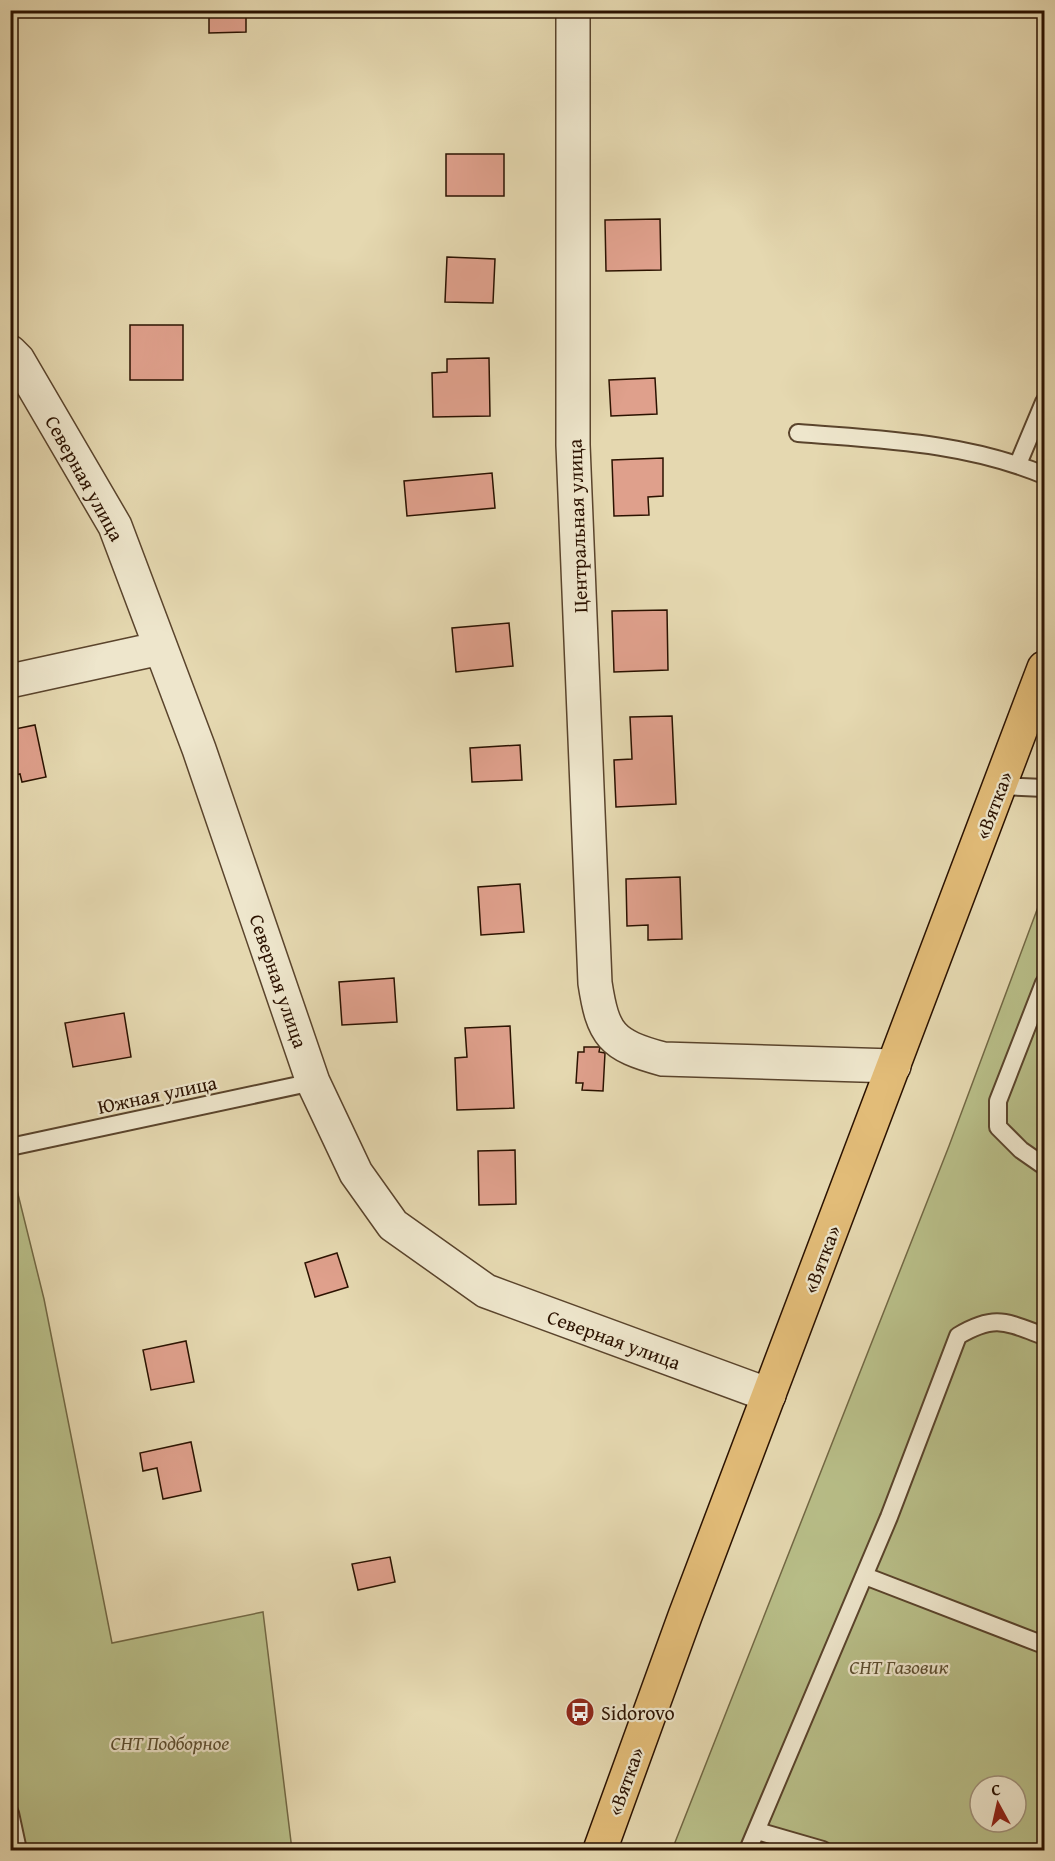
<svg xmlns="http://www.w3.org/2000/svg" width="1055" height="1861" font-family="'Gentium Book Plus',serif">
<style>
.green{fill:#b8be88;stroke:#726844;stroke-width:1.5;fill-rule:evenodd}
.building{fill:#dfa08c;stroke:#2b1200;stroke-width:1.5}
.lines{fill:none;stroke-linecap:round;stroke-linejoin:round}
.service-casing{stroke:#5a442c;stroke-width:20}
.minor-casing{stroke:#5a442c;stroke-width:36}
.primary-casing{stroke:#2b1200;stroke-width:36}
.service{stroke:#eee6cc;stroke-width:16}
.minor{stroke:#eee6cc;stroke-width:33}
.primary{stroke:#e2bc78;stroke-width:33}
.labels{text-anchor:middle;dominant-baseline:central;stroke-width:4.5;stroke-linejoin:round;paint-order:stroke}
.street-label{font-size:20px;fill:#2b1200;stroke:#eee6cc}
.park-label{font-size:20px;font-style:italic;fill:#5c4e30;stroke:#eee6cc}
.poi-label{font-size:20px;fill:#2b1200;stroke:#eee6cc;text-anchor:start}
</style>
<rect width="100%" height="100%" fill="#e5d8b0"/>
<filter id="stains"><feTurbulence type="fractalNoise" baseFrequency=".00333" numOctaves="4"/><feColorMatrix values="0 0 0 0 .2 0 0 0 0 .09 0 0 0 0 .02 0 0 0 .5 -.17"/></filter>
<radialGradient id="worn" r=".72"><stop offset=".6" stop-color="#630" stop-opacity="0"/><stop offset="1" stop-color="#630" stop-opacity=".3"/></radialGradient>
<path class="green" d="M1044,891V1850H672L949,1146ZM980,1786H1016V1822H980Z
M13,1174L44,1299L112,1643L263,1612L292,1850H11L10,1175Z"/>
<path class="building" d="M209,10H246V32L209,33Z
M446,154H504V196H446Z
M660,219L661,270L606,271L605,220Z
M447,257L495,259L493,303L445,302Z
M130,325H183V380H130Z
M489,358L490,416L433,417L432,373L447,372V359Z
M655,378L657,414L611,416L609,380Z
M663,458V496L648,497L649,515L614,516L612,460Z
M492,473L495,508L407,516L404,481Z
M667,610L668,670L614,672L612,611Z
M509,623L513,666L456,672L452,628Z
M672,716L676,804L616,807L614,760L632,759L630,717Z
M35,725L46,777L22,782L20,774L10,776V730Z
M520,745L522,780L472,782L470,748Z
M680,877L682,939L648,940V925L627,926L626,879Z
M520,884L524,932L481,935L478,887Z
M394,978L397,1022L342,1025L339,982Z
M124,1013L131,1057L73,1067L65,1023Z
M510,1026L514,1108L457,1110L455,1058L467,1057L465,1028Z
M584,1047H600L599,1052L605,1053L603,1091L582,1090L583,1083H576L578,1052H584Z
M515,1150L516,1204L479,1205L478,1151Z
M337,1253L348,1287L315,1297L305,1263Z
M186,1341L194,1382L151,1390L143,1350Z
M191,1442L201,1491L163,1499L157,1468L143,1471L140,1453Z
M390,1557L395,1582L358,1590L352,1564Z"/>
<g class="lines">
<g class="service-casing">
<path id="service" d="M798,433C883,440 964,442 1044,475
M1018,464L1044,402
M1000,786L1044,788
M1044,983L998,1101V1127L1021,1150L1044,1166
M10,1147L313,1082
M865,1576L1044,1645
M10,1813L18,1850
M757,1831L823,1850
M748,1850L889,1517L958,1336C995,1314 1006,1322 1044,1336"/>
</g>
<g class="minor-casing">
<path id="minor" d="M573,10V445L595,983C603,1035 611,1045 663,1059L894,1066
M10,352L18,360L115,526L199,749L313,1082L356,1173L393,1225L486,1291L769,1395
M10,681L161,648"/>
</g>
<g class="primary-casing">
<path id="primary" d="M600,1850L685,1616L1044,668"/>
</g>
<use href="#service" class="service"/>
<use href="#minor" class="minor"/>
<use href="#primary" class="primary"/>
</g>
<defs>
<g id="bus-disc" transform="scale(1.5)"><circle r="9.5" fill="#8f2418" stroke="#eee6cc"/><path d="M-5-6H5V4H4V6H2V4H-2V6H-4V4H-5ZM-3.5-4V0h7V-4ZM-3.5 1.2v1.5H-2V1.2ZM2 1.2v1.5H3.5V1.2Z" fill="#fff"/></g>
</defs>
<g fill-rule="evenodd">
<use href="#bus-disc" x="580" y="1712"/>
</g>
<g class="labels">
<g class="street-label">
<text transform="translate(85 478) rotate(61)">Северная улица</text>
<text transform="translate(577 526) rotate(-92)">Центральная улица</text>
<text transform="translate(993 805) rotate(-69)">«Вятка»</text>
<text transform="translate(279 981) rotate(71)">Северная улица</text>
<text transform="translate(157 1094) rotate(-12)">Южная улица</text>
<text transform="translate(821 1259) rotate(-69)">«Вятка»</text>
<text transform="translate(614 1339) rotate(20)">Северная улица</text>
<text transform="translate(625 1781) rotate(-70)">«Вятка»</text>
</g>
<g class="park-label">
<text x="899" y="1666">СНТ Газовик</text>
<text x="170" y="1742">СНТ Подборное</text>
</g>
<g class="poi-label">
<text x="601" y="1712">Sidorovo</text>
</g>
</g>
<rect width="1055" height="1861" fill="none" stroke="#e5d8b0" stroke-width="36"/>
<rect x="12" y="12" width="1031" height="1837" fill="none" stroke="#2b1200" stroke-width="3"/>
<rect x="18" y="18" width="1019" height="1825" fill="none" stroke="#2b1200" stroke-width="1.5"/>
<g transform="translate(998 1804) rotate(352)"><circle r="28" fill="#eee6cc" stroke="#a0917a" stroke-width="1.5"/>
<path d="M0-4.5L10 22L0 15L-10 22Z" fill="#8f2418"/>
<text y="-9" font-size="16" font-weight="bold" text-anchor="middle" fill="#2b1200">С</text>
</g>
<rect width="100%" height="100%" filter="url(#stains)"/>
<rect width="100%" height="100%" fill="url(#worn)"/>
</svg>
